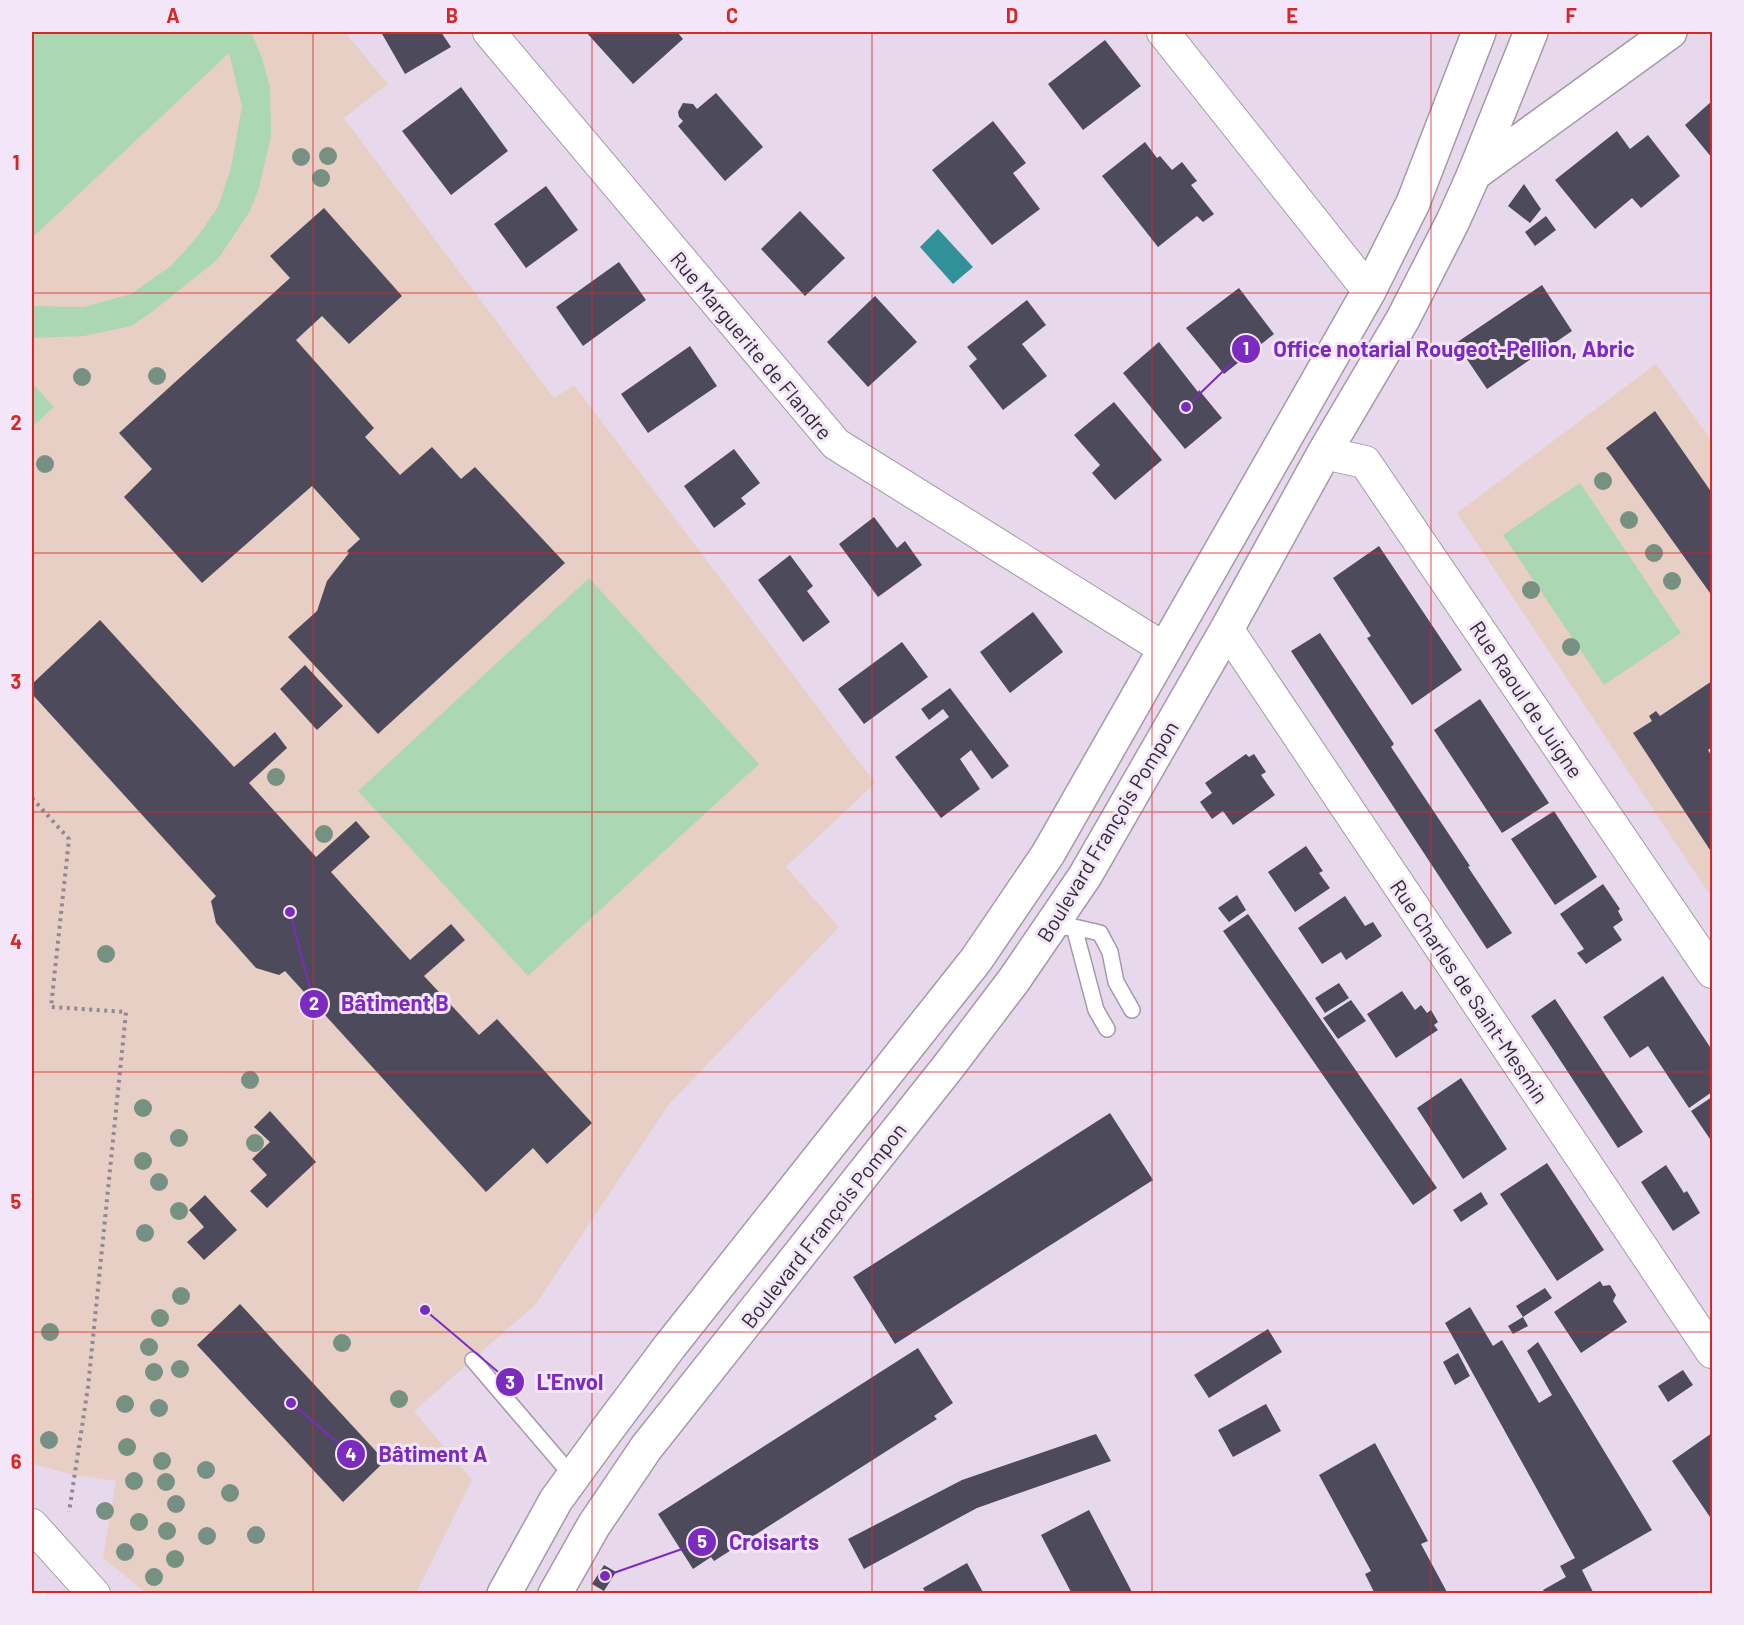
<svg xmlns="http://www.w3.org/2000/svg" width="1744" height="1625" font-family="Barlow,sans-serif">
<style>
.education{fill:#e7cfc6}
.green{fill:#abd7b3}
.water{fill:#329099}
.building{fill:#4d4a5b}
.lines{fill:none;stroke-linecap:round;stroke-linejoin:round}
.service-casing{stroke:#a598aa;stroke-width:18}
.minor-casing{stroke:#a598aa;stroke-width:34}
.tertiary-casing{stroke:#a598aa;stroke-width:36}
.primary-casing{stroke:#a598aa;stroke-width:36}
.path{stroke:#928895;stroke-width:4;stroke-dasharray:3 4.5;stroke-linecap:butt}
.service{stroke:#fff;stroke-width:15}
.minor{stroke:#fff;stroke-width:32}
.tertiary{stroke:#fff;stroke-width:33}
.primary{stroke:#fff;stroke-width:33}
.tree{fill:#769182}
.grid{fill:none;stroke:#d62828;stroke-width:1.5;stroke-opacity:0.55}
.labels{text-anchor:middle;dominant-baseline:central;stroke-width:6;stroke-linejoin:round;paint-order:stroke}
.street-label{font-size:21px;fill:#312c33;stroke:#f4e6f9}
.leader{fill:none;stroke:#7b2cbf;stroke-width:2}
.callout-dot{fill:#7b2cbf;stroke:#f4e6f9;stroke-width:2}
.mark-label{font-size:18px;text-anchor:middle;font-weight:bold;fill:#fff}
.callout-label{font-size:22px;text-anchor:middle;font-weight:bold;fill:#7b2cbf;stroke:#f4e6f9;stroke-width:6;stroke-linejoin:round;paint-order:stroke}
.neatline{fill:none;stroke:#d62828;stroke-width:2}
.grid-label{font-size:20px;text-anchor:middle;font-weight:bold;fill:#d62828}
</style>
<rect width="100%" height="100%" fill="#e7d9eb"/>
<path class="education" d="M32,32H345L388,84L344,118L554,398L574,385L875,783L786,867L839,927L669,1104L536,1304L414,1411L472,1480L416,1593H146L103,1558L116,1481L75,1475L32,1464Z
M1656,364L1712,441V898L1457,513Z"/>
<path class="green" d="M32,32H251L262,58L270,87L271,136L259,188L250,211L218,259L152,312L131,326L84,336L32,338V306L84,307L131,294L171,266L198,236L218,207L231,168L242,106L229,53L32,238Z
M32,383L54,407L32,427Z
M1580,483L1681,633L1604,685L1503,535Z
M589,578L759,764L528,976L358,791Z"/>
<path class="water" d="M938,229L973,267L953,284L920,247Z"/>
<path class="building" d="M381,32H441L451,47L405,74Z
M586,32H677L683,39L633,84Z
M1105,40L1141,86L1083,130L1048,84Z
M461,87L508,151L451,195L402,131Z
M716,93L763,147L725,181L678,126L683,121L679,117L678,112L683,103L693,104L697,109Z
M1712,101V158L1685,125Z
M993,121L1026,163L1013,173L1040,209L992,245L932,170Z
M1617,131L1630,149L1648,135L1680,176L1641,208L1632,198L1595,229L1555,180Z
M1145,142L1157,158L1160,156L1172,170L1182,162L1197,181L1191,185L1214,214L1203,222L1197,216L1158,247L1102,176Z
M1524,184L1541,209L1530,223L1508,206Z
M546,186L578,230L526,268L494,224Z
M324,208L402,296L349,344L322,316L296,340L374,428L365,437L400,475L432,447L461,479L475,467L565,563L378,734L288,637L317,611L327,581L349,553L347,551L360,539L312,486L202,583L124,497L152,469L119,433L290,278L270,256Z
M800,211L845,258L805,296L761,249Z
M1546,216L1556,230L1535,246L1525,232Z
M619,262L646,300L583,346L556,307Z
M1542,285L1572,331L1487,389L1456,343Z
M1239,288L1274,334L1224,374L1186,328Z
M875,296L917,342L868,387L827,342Z
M1027,300L1046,325L1022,344L1047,376L1003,410L969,366L977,359L967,347Z
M1159,342L1198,392L1199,390L1222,418L1185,449L1123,373Z
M690,346L717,386L648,433L621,394Z
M1114,402L1162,460L1115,500L1092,473L1100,465L1074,435Z
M1655,411L1712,493V591L1710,593L1606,448Z
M734,449L760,483L741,498L746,504L714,528L684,486Z
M874,517L897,548L905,541L922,565L878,597L839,544Z
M1379,546L1462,670L1412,705L1367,638L1371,636L1333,578Z
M790,555L813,586L807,591L830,622L803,642L758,580Z
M1033,612L1063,652L1010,693L980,652Z
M100,620L234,767L275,732L287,748L249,783L316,857L356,821L370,837L331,872L410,960L451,924L465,940L424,976L479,1035L497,1019L592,1123L547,1164L533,1148L486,1192L285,971L279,975L256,968L216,923L211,901L216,896L32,694V684Z
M1320,633L1394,744L1391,747L1470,866L1468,867L1512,933L1487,949L1291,651Z
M902,642L928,677L864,724L838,689Z
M305,665L343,706L317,730L280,689Z
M1712,681V747L1708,750L1712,757V853L1633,733L1652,721L1649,716L1656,711L1660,716Z
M950,688L1009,766L992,779L971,750L960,759L980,789L941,818L895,757L949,717L943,709L929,720L921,709Z
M1480,699L1549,803L1502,833L1434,730Z
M1246,754L1249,757L1254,754L1266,772L1261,775L1275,795L1233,825L1223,811L1212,819L1200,802L1212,793L1205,783Z
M1554,811L1597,877L1555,905L1511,839Z
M1306,846L1323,871L1319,873L1330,888L1295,912L1268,872Z
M1603,884L1620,909L1618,911L1623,920L1613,927L1622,940L1586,964L1577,953L1584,949L1560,914Z
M1237,895L1246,910L1229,922L1218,908Z
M1345,896L1365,926L1373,922L1382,936L1346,960L1341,952L1322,964L1298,928Z
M1248,914L1437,1188L1413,1205L1223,931Z
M1663,976L1712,1050V1092L1689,1108L1648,1046L1630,1058L1603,1017Z
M1339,983L1349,998L1325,1013L1315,998Z
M1402,991L1415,1010L1421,1005L1427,1013L1431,1010L1438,1022L1434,1025L1438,1030L1396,1058L1367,1014Z
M1555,999L1643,1132L1618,1148L1531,1016Z
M1351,1000L1366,1021L1338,1039L1323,1018Z
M1461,1078L1507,1149L1463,1179L1417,1108Z
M1712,1097V1142L1691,1111Z
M270,1111L316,1162L267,1208L250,1191L267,1175L252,1159L270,1142L254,1127Z
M1110,1113L1153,1180L895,1344L853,1277Z
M1547,1163L1604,1250L1557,1281L1500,1194Z
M1666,1165L1684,1193L1687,1191L1700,1213L1673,1231L1641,1182Z
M1481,1192L1488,1204L1461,1222L1453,1210Z
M205,1195L237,1230L204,1260L187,1242L204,1227L189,1210Z
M1600,1281L1603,1286L1610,1285L1616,1295L1613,1301L1627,1322L1581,1353L1554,1312Z
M1545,1288L1552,1298L1523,1317L1516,1306Z
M240,1304L385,1461L343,1502L197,1345Z
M1470,1307L1493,1346L1502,1340L1539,1403L1552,1395L1527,1351L1538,1342L1652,1530L1582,1570L1594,1594H1545L1543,1590L1566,1577L1560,1566L1575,1558L1445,1323Z
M1523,1317L1528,1326L1513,1334L1508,1326Z
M1268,1329L1282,1352L1209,1398L1194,1375Z
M918,1348L953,1403L934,1416L937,1419L714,1561L711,1557L693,1569L658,1514Z
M1458,1353L1470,1376L1455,1385L1443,1362Z
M1683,1370L1693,1385L1668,1402L1658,1386Z
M1266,1404L1281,1431L1233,1457L1218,1430Z
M1712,1433V1520L1672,1461Z
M1096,1434L1111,1461L977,1508L864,1569L848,1539L962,1480Z
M1375,1443L1428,1541L1421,1544L1448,1594H1375L1365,1574L1371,1571L1319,1475Z
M1089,1510L1133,1594H1072L1041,1535Z
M967,1563L984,1594H926L923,1588Z
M604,1565L616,1572L604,1591L592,1584Z"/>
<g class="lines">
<g class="service-casing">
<path id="service" d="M1074,927L1100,933L1110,952L1116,982L1132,1010
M1050,928L1074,927L1096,1010L1107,1029
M473,1360L573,1477"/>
</g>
<g class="minor-casing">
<path id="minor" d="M489,32L836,444L1165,649
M1163,32L1369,291
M1324,453L1365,462L1712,972
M1227,629L1712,1352
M32,1525L94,1594"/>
</g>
<g class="tertiary-casing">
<path id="tertiary" d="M1474,174L1670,32"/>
</g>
<g class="primary-casing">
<path id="primary" d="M504,1594L556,1500L607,1430L670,1346L976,960L1048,854L1369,291L1413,203L1479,32
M555,1594L594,1525L646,1448L948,1067L1014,980L1085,876L1227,629L1324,453L1403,319L1453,221L1474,174L1531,32"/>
</g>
<path class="path" d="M32,798L69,839L51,1007L126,1012L88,1387L69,1512"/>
<use href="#service" class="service"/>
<use href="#minor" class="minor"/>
<use href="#tertiary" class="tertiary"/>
<use href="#primary" class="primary"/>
</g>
<g class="tree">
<circle cx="328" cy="156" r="9"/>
<circle cx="301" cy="157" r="9"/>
<circle cx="321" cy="178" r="9"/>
<circle cx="157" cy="376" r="9"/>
<circle cx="82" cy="377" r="9"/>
<circle cx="45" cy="464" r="9"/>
<circle cx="1603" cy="481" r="9"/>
<circle cx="1629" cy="520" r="9"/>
<circle cx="1654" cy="553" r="9"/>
<circle cx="1672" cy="581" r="9"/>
<circle cx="1531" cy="590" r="9"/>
<circle cx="1571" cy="647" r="9"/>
<circle cx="276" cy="777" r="9"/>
<circle cx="324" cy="834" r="9"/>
<circle cx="106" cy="954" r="9"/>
<circle cx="250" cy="1080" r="9"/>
<circle cx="143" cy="1108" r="9"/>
<circle cx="179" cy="1138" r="9"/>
<circle cx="255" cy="1143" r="9"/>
<circle cx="143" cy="1161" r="9"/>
<circle cx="159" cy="1182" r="9"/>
<circle cx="179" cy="1211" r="9"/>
<circle cx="145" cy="1233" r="9"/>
<circle cx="181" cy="1296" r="9"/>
<circle cx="160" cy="1318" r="9"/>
<circle cx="50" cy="1332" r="9"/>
<circle cx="342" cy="1343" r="9"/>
<circle cx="149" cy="1347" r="9"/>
<circle cx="180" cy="1369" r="9"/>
<circle cx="154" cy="1372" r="9"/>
<circle cx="399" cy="1399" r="9"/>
<circle cx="125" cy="1404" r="9"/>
<circle cx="159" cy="1408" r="9"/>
<circle cx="49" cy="1440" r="9"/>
<circle cx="127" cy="1447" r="9"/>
<circle cx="162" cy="1461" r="9"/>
<circle cx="206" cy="1470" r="9"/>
<circle cx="134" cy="1481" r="9"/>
<circle cx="166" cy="1482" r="9"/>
<circle cx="230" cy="1493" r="9"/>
<circle cx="176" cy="1504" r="9"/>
<circle cx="105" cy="1511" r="9"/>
<circle cx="139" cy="1522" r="9"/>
<circle cx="167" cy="1531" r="9"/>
<circle cx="256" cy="1535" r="9"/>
<circle cx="207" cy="1536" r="9"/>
<circle cx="125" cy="1552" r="9"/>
<circle cx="175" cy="1559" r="9"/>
<circle cx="154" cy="1577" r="9"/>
</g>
<path class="grid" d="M313,32V1594M592,32V1594M872,32V1594M1152,32V1594M1431,32V1594M32,293H1712M32,553H1712M32,812H1712M32,1072H1712M32,1332H1712"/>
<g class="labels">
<g class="street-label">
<text transform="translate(752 345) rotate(50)">Rue Marguerite de Flandre</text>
<text transform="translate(1527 699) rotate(56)">Rue Raoul de Juigne</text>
<text transform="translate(1107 831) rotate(-59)">Boulevard François Pompon</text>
<text transform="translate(1470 991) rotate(56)">Rue Charles de Saint-Mesmin</text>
<text transform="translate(823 1225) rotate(-52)">Boulevard François Pompon</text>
</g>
</g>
<path class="leader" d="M1186 407L1246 349M290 912L314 1004M425 1310L510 1382M291 1403L351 1454M605 1576L702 1542"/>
<g class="callout-dot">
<circle cx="1186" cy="407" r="6"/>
<circle cx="290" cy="912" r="6"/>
<circle cx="425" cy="1310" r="6"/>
<circle cx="291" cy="1403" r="6"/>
<circle cx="605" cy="1576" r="6"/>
<circle cx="1246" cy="349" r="15"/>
<circle cx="314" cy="1004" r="15"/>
<circle cx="510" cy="1382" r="15"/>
<circle cx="351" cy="1454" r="15"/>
<circle cx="702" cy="1542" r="15"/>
</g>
<g class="mark-label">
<text x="1246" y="355">1</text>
<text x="314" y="1010">2</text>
<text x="510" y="1389">3</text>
<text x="351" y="1461">4</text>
<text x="702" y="1548">5</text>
</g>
<g class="callout-label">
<text x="1454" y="357">Office notarial Rougeot-Pellion, Abric</text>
<text x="395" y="1011">Bâtiment B</text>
<text x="570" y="1390">L'Envol</text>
<text x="433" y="1462">Bâtiment A</text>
<text x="774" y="1550">Croisarts</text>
</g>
<rect width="1744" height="1625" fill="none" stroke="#f4e6f9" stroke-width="66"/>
<rect x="33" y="33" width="1678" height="1559" class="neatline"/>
<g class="grid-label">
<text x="173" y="23">A</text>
<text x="452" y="23">B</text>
<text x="732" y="23">C</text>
<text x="1012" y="23">D</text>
<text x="1292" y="23">E</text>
<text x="1571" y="23">F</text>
<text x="16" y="170">1</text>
<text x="16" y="430">2</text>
<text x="16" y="689">3</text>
<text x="16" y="949">4</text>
<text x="16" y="1209">5</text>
<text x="16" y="1469">6</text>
</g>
</svg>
